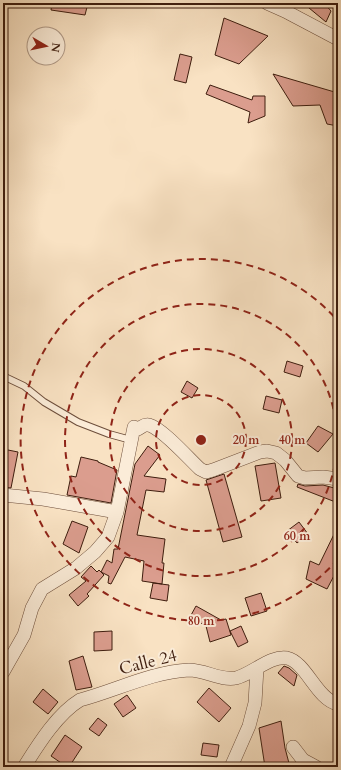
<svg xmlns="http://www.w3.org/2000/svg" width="341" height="770" font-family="Cardo,serif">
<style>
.building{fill:#db9d8e;stroke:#3e1d0e}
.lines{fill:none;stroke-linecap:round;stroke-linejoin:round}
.service-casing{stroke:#6d4e3b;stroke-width:8}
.minor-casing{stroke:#6d4e3b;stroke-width:14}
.service{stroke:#fbecd8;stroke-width:6}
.minor{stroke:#fbecd8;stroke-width:13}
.ring{fill:none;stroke:#8f2418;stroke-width:2;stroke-dasharray:7 5}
.labels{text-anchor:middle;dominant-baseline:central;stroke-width:4;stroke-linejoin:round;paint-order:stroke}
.street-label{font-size:17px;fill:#3e1d0e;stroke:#fbecd8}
.centre{fill:#8f2418;stroke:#fbecd8;stroke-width:2}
.ring-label{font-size:12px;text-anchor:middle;font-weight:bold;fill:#8f2418;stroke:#fbecd8;stroke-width:4;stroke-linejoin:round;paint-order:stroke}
</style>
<rect width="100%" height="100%" fill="#f9e2c3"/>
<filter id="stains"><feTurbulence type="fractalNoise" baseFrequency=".005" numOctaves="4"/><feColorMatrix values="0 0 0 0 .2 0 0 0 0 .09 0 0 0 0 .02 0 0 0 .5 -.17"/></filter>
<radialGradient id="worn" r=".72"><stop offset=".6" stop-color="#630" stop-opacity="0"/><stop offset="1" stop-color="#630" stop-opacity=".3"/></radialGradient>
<path class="building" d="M52,3H88L85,15L51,10Z
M303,3H324L331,11L326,22Z
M224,18L268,36L239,64L215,55Z
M180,54L192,57L186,83L174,80Z
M273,74L338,93V126L327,124L320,105L293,106Z
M210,85L252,100L253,96H265V116L248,123L250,112L206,94Z
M287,361L303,366L300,377L284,372Z
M187,381L198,388L192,398L181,392Z
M266,396L282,400L279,413L263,409Z
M318,426L333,434L318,452L306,443Z
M148,446L160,455L144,476L166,479L164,492L146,490L137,535L165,539L162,563H164L162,584L142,581L144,561L125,557L111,584L108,583L109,576L101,572L107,560L112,563L114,549H118L135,464Z
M3,449L18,452L11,488L3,487Z
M81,457L98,461V462L117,470L111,503L67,495L71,476L76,477Z
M275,463L281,498L261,501L255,466Z
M224,474L242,537L223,542L206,480Z
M298,484L305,486L323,485L338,489V503L297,487Z
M72,521L88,527L79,553L63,544Z
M299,522L308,534L297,543L287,531Z
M338,526V568L327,589L306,579L310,561L319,565Z
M91,566L97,572L99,570L104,575L87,594L89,596L78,606L69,595L86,581L81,577Z
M153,583L169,585L167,601L150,598Z
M261,593L267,611L251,616L245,598Z
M196,606L221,620L226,619L231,635L210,642L206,626L190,617Z
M241,626L248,642L238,647L230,631Z
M112,631V650L94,651V632Z
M83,656L92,687L76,690L69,661Z
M284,666L289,668L297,675L294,686L278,673Z
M209,688L231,708L219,722L197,702Z
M43,689L58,702L48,714L33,702Z
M127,695L136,708L123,717L114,704Z
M98,718L107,725L99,736L89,729Z
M281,721L285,748L290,767H265L259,728Z
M65,735L82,747L69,767H67L51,756Z
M203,743L219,745L217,757L201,755Z"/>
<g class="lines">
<g class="service-casing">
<path id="service" d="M3,376L24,386L44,402L78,422L109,434L131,440"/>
</g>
<g class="minor-casing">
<path id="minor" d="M267,3L285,11L338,39
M3,495L43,499L117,512
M3,672L24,635L32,608L42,589L76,568L95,552L108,537L117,512L134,427L138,429C142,427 144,424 149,425C163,429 189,459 200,469L206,472L213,470L260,452L267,451L276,453L285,460L298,476L305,478L323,477L338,479
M293,747L303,760L316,767
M24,767C38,745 57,714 80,700C115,691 151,672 189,670C205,670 221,681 236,678C252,674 271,655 287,658C306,662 317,700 338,704
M231,767L249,726L255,703L257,668"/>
</g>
<use href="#service" class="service"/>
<use href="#minor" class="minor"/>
</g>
<g class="ring">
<circle cx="201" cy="440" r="45"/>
<circle cx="201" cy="440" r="91"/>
<circle cx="201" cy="440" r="136"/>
<path d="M338 559A181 181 0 1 1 338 321"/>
</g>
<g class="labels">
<g class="street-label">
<text transform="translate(148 662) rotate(-14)">Calle 24</text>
</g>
</g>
<circle cx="201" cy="440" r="6" class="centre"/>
<g class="ring-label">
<text x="246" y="444">20 m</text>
<text x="292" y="444">40 m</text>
<text x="297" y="540">60 m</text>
<text x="201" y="625">80 m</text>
</g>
<rect width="341" height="770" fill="none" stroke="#f9e2c3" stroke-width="16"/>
<rect x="4" y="4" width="333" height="762" fill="none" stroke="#3e1d0e" stroke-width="2"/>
<rect x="8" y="8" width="325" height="754" fill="none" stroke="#3e1d0e"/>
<g transform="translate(46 46) rotate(99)"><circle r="19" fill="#fbecd8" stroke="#af9987"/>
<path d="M0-3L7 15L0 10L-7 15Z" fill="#8f2418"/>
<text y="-6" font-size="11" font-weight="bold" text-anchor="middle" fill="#3e1d0e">N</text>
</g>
<rect width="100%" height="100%" filter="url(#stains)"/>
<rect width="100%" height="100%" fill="url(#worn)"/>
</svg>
